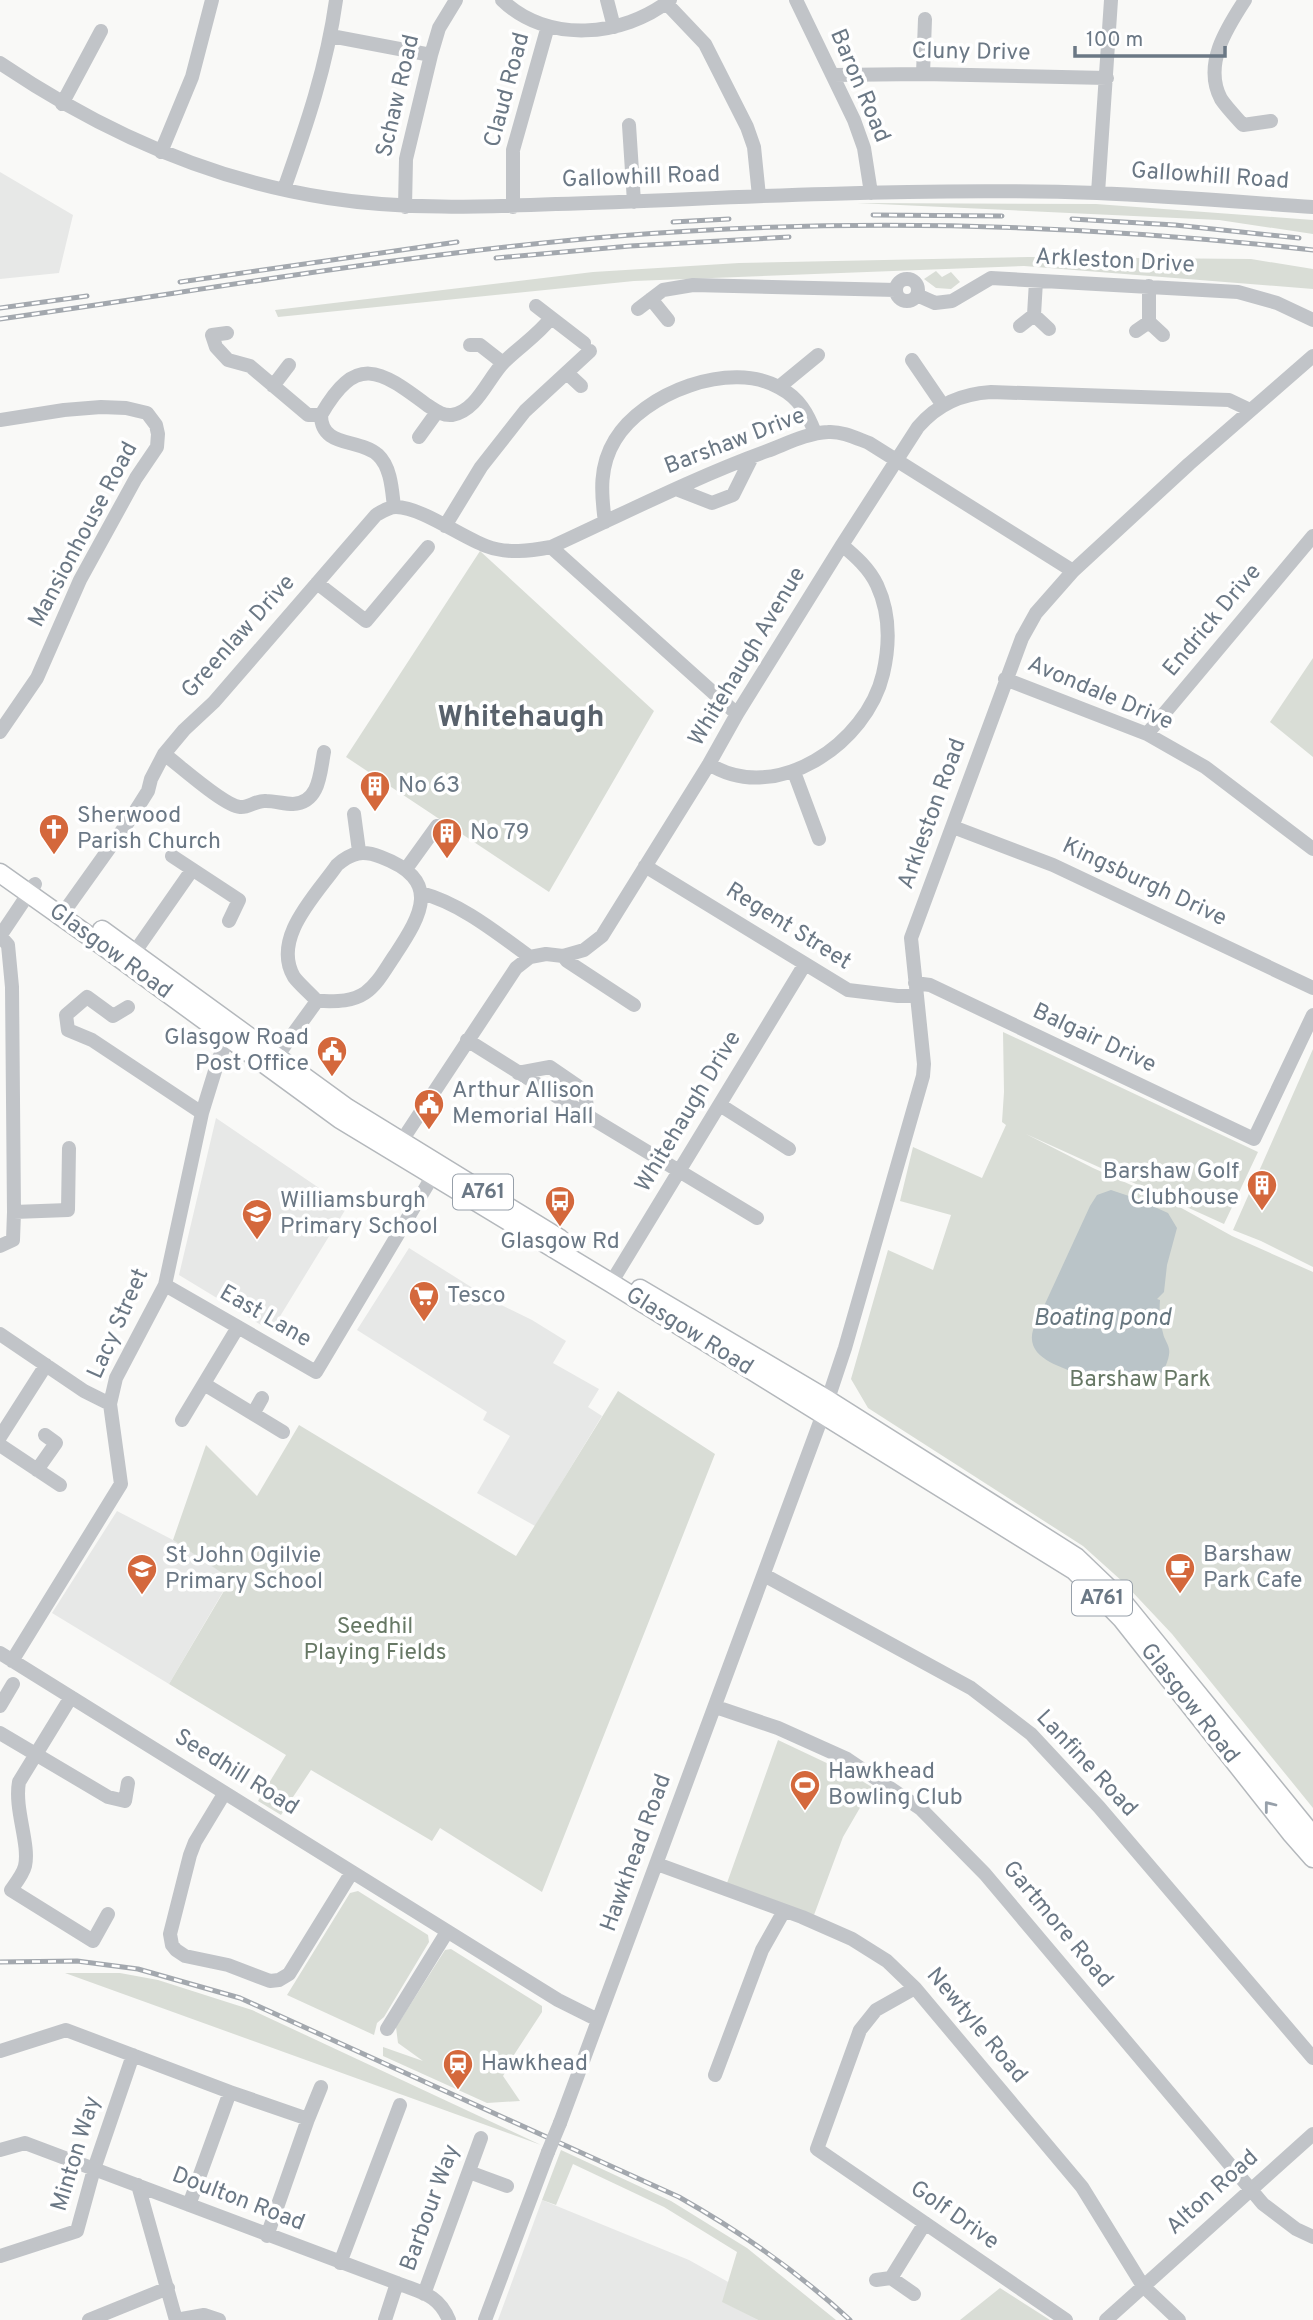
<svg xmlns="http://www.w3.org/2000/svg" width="1313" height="2320" font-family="Overpass,sans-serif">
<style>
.built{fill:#e7e8e7}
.green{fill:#d9ddd6}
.water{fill:#bac4c8}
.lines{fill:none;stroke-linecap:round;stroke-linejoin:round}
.major-casing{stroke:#b4b8bc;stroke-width:21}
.minor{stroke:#c1c4c8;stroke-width:14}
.major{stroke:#fff;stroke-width:18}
.rail-casing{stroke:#a3a8ae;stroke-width:5}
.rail{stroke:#fff;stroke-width:2.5;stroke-dasharray:8;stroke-linecap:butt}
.minor-bridge{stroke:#c1c4c8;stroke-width:14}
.oneway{stroke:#97a0aa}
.labels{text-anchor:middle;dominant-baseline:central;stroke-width:7;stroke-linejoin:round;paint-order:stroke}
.shield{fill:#fff;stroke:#97a0aa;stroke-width:2}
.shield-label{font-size:21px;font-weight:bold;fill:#6b7885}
.street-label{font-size:23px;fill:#6b7885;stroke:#fff}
.poi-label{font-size:23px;fill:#6b7885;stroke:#fff;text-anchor:start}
.park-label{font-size:23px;fill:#677865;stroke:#fff}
.water-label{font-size:24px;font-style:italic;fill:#677780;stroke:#fff}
.district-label{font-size:30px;font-weight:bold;fill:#58616b;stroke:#fff}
</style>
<rect width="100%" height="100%" fill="#f9f9f7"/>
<path class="built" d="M0,172L73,215L59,273L0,279Z
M216,1118L347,1207L271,1331L179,1275Z
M409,1248L495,1302L532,1320L566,1341L553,1363L599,1389L588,1407L602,1416L535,1526L477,1493L510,1436L483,1420L487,1412L357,1330Z
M117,1511L173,1540L231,1578L169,1684L52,1613Z
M542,2200L689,2260L730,2283L723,2302L758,2320H498Z"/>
<path class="green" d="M857,203L1096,204L1313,220V234L1219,220Z
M1029,257L1251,259L1313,269V289L1024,266L634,281L278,317L275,310L593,272L739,263Z
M936,271L942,277L951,272L960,282L951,289L936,288L924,279Z
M480,551L654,711L549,892L346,757Z
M1313,658V757L1270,722Z
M1003,1032L1258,1152L1224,1224L1026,1134L1093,1168L1176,1205L1232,1236L1313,1272V1808L1172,1634L1123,1582L1083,1546L868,1408L851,1379L888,1250L933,1270L951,1215L900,1201L913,1147L982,1178L1006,1125L1002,1122L1004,1092Z
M1313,1049V1267L1261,1241L1233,1230Z
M618,1391L715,1454L542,1892L440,1828L432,1841L311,1770L281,1815L258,1801L286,1755L169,1684L231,1579L173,1540L206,1445L257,1496L299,1425L516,1556Z
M778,1740L852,1775L872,1787L843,1837L814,1915L727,1883Z
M358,1891L428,1935L429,1942L384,2017L377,2023L374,2035L287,1995L350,1893Z
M451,1949L542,2006V2012L506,2067L508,2068L503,2076L520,2101L487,2103L383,2056V2047L423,2061L398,2043L396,2027L445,1950Z
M65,1973H120L158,1980L252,2010L541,2145Z
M561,2150L671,2201L747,2248L836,2320H758L722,2302L737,2252L664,2207L573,2164L556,2205L542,2200Z
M1000,2288L1050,2320H960Z"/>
<path class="water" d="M1111,1190L1138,1199V1201L1145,1205L1146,1203L1168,1213L1177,1228L1167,1265L1164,1292L1157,1299L1160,1300C1159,1311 1160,1323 1163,1333C1164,1339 1168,1343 1169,1349C1170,1354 1168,1360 1166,1365C1154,1393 1114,1387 1091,1380L1092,1377L1083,1374L1082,1376C1061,1366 1025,1359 1033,1330L1090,1206L1097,1195Z"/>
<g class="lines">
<g class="major-casing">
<path id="major" d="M0,873L103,946L340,1119L611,1283L1074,1570L1122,1619L1291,1833L1313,1858
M102,930L347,1108L560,1239
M640,1289L828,1400L1076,1557L1123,1602L1313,1836"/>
</g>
<path class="minor" d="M502,0C547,44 623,37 670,0
M607,0L614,27
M796,0L854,120L864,148L871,193
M1245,0C1226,29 1203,65 1221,99C1227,108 1236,117 1243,125L1271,121
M666,3L705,44L747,127L754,147L759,196
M331,36L431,55
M0,63C99,130 209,180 328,198C405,210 480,207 557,204C647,202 737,196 827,194C917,191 1007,190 1097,193C1169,196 1241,202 1313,207
M923,74L925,19
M833,75L923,74L1107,78
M62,104L101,31
M629,125L634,202
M161,152L192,77L212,0
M284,189C306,127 327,66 336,0
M1098,193L1111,0
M405,207L406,159L431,55L439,28L456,0
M513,207V150L548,26
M896 290a11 11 0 1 1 22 0a11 11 0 1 1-22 0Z
M917,295L935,303L952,301L991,278L1238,292L1277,303L1313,320
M651,299L668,320
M536,306L584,343
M638,309L663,290L693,285L896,290
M1034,315L1036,281
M1149,322V286
M1020,326L1034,315L1049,329
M1136,331L1149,322L1163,335
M227,333L212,335L216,347L228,360L250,366L308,415H321
M470,345H480L503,363
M912,360L942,404
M567,373L581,386
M273,386L289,365
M779,387L818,355
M0,420L64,410L101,407L126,408L147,413L156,425L158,434L157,447L136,478L80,580L37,678L0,732
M419,437L437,412
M676,489L712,503L733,495L752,457
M394,507C392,490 391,467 378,455C359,438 321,448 321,415C356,354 379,369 427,405C435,410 442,416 452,415C477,411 488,378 504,362C520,346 537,336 551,318
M605,522C601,493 599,466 615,440C643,393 731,359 780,388C799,398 808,414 815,433
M445,526L481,467L525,411L590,351
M551,547L737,714
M317,583L366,621L428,547
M1005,679L1147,734L1205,767L1313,849
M1147,734L1313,536
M164,754C179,765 224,806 240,807C249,808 256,800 266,801C275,801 284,804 293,804C320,803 320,772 324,752
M709,764C776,806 867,743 883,674C890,644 890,613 877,585C869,568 855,556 842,545
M794,772L819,839
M354,814L359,851
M953,827L1053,865L1313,988
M172,856L239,900L229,921
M645,866L848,990L898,996H917
M406,869L437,826
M421,893C460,903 497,933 530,957
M61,916L131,818L148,791L151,779L164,754L184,730L214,702L376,515C383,511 389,507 396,507C421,507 461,537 486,546C507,554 530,551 551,547C623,514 693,478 767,451C786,444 807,433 828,432C842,431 856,438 869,443L1073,571
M0,936L35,884
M134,953L192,870
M563,956L567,961L634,1005
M915,983L930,985L1254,1139L1313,1015
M128,1007L113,1016L87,997L66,1015L68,1030L92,1040L202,1113
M467,1040L588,1116L757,1218
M272,1063L317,1001C333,1001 350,1003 365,993C378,984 386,968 395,955C422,914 442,880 381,857C363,850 352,852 337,865C317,894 271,938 294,977C300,985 310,993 317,1001
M518,1073L550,1067L585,1091L588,1116
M720,1105L789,1149
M397,1148L516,968L530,957L546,954L563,956L584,950L602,936L709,764L737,714L842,545L918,427C938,404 961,394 991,392L1229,400L1250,410
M14,1212L68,1210L69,1148
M0,1246L13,1240L14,1212L12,987L8,945L0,936
M611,1283L805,964
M165,1285L316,1372L438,1167
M0,1334L84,1391L110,1404
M204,1384L283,1432
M253,1414L262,1398
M182,1420L238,1327
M0,1437L46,1365
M0,1445L60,1485
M37,1470L56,1443L45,1435
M764,1575L971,1688L1031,1734L1099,1807L1313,2058
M0,1653L558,2000L598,2020
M12,1661L121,1484L110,1404L116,1378L165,1285L202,1113L219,1058L232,1030
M71,1697L19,1782C14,1809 30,1844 25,1866C23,1874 16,1883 11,1890L93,1941L108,1914
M0,1706L13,1684
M716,1707L778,1728L847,1759L921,1809L985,1874L1263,2204L1296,2229L1313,2237
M0,1733L108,1797L125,1801L128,1783
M224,1794L195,1842L190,1855L170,1934L172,1945L176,1950L185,1956L228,1965L270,1981L279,1980L289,1974L352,1872
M657,1864L802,1917L852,1939L887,1961L915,1988L1082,2187L1143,2286L1179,2320
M915,1988L876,2010L860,2030L817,2149L1066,2320
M387,2029L447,1932
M0,2051L66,2030L230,2092
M715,2075L762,1950L784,1911
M308,2119L321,2087
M560,2123L823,1414L845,1348L923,1076L924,1064L911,938L1022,638L1036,613L1073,571L1189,464L1313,356
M0,2150L25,2143L397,2283C422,2293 438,2294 449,2320
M469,2172L507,2186
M138,2185L176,2320
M189,2205L230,2092L308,2119L267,2236
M0,2256L77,2231L94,2169L133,2055
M340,2263L400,2105
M891,2278L914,2294
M876,2280L891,2278L925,2223
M424,2294L481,2138
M89,2320L168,2288
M176,2320L204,2315L219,2320
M385,2320L397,2283
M485,2320L548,2152
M1106,2320L1313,2134"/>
<use href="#major" class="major"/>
<g class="rail-casing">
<path id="rail" d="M873,215L1002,216
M1072,219L1175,225L1299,238
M673,222L729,219
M496,258L630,246L789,237
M180,282L457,242
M0,308L87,296
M0,319C206,290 411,253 618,236C850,217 1082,224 1313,250
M0,1962L77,1961L138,1969L240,1998L679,2197C741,2232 798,2272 850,2320"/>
</g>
<use href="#rail" class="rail"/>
<path class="minor-bridge" d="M548,2152L560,2123"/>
</g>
<defs><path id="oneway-chevron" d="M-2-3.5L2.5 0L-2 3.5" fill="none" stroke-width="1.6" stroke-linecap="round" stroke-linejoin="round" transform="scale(1.75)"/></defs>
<use class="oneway" href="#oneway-chevron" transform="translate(1269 1806) rotate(-128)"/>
<defs>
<g id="building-pin" transform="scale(1.575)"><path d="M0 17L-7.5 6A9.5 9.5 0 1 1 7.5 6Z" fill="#d4683c" stroke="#fff"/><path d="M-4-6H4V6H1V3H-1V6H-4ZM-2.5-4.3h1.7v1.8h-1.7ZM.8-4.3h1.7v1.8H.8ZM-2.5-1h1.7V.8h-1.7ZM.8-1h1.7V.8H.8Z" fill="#fff"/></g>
<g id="church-pin" transform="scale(1.575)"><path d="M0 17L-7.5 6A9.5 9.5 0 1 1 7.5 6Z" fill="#d4683c" stroke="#fff"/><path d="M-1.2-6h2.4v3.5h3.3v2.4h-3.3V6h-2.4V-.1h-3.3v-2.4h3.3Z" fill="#fff"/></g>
<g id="civic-pin" transform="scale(1.575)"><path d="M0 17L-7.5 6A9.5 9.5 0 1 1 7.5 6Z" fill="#d4683c" stroke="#fff"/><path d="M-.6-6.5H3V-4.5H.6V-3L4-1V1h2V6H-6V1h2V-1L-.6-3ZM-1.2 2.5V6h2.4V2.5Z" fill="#fff"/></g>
<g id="bus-pin" transform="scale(1.575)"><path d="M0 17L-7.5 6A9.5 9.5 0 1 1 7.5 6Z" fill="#d4683c" stroke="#fff"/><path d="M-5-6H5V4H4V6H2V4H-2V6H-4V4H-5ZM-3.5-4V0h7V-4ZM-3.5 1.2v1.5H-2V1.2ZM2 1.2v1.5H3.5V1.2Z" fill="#fff"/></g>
<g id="school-pin" transform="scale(1.575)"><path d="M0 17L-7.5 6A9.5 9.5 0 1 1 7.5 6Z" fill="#d4683c" stroke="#fff"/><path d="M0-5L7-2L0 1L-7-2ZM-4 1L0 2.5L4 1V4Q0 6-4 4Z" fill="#fff"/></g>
<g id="supermarket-pin" transform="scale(1.575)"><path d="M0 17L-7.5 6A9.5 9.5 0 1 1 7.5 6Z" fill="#d4683c" stroke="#fff"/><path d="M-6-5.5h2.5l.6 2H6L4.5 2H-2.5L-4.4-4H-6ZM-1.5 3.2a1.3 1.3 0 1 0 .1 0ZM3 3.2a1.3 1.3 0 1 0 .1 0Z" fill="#fff"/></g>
<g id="cafe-pin" transform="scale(1.575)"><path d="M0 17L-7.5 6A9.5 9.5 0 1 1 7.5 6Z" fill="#d4683c" stroke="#fff"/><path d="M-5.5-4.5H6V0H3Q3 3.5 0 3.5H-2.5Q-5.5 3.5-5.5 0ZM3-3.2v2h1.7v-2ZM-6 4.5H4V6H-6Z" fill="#fff"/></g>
<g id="stadium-pin" transform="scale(1.575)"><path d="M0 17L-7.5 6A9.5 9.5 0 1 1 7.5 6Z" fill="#d4683c" stroke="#fff"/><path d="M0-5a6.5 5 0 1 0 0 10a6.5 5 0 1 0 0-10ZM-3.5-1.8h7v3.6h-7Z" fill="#fff"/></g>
<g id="station-pin" transform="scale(1.575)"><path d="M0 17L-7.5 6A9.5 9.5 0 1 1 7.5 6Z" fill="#d4683c" stroke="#fff"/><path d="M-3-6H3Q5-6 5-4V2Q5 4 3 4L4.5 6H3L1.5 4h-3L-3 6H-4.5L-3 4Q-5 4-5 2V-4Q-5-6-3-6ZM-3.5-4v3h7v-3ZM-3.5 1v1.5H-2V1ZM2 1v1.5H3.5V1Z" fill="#fff"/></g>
</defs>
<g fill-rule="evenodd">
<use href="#building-pin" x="375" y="786"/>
<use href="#church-pin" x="54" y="829"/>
<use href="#building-pin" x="447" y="833"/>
<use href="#civic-pin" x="332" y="1051"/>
<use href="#civic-pin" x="429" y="1104"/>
<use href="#building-pin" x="1262" y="1185"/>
<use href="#bus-pin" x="560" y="1201"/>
<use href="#school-pin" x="257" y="1214"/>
<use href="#supermarket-pin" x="424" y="1296"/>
<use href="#cafe-pin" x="1180" y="1568"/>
<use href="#school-pin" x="142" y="1569"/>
<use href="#stadium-pin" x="805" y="1785"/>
<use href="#station-pin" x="458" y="2064"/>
</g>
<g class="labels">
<g class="shield">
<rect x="453" y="1174.5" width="60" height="35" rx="5"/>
<rect x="1072" y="1580.5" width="60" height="35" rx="5"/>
</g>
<g class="shield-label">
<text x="483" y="1192">A761</text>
<text x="1102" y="1598">A761</text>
</g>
<g class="street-label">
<text transform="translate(971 53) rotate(1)">Cluny Drive</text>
<text transform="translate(859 86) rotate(67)">Baron Road</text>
<text transform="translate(508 90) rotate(-75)">Claud Road</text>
<text transform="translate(399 96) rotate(-77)">Schaw Road</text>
<text transform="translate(1210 177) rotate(4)">Gallowhill Road</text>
<text transform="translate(641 178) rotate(-2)">Gallowhill Road</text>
<text transform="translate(1115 262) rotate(3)">Arkleston Drive</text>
<text transform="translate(735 442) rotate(-21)">Barshaw Drive</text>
<text transform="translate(84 535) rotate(-62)">Mansionhouse Road</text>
<text transform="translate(1213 621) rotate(-50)">Endrick Drive</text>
<text transform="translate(239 637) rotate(-48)">Greenlaw Drive</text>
<text transform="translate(748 657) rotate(-59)">Whitehaugh Avenue</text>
<text transform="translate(1100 694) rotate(23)">Avondale Drive</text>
<text transform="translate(933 814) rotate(-70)">Arkleston Road</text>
<text transform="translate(1144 883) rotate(25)">Kingsburgh Drive</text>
<text transform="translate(788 927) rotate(32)">Regent Street</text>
<text transform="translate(110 952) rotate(36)">Glasgow Road</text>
<text transform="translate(1094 1039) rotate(25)">Balgair Drive</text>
<text transform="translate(689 1112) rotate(-59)">Whitehaugh Drive</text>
<text transform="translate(265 1317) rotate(30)">East Lane</text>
<text transform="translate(119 1324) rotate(-66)">Lacy Street</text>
<text transform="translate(689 1332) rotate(32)">Glasgow Road</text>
<text transform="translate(1189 1704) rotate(52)">Glasgow Road</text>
<text transform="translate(1086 1764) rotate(47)">Lanfine Road</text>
<text transform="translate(236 1773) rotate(32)">Seedhill Road</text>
<text transform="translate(637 1853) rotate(-70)">Hawkhead Road</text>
<text transform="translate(1057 1925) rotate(50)">Gartmore Road</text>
<text transform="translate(976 2026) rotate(50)">Newtyle Road</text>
<text transform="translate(77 2154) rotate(-73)">Minton Way</text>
<text transform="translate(1213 2193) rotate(-42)">Alton Road</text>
<text transform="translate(238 2200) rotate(21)">Doulton Road</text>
<text transform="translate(431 2208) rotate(-70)">Barbour Way</text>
<text transform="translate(954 2216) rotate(35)">Golf Drive</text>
</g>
<g class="poi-label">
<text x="398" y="786">No 63</text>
<text x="77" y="816">Sherwood<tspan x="77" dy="26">Parish Church</tspan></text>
<text x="470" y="833">No 79</text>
<text x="309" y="1038" text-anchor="end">Glasgow Road<tspan x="309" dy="26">Post Office</tspan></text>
<text x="452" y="1091">Arthur Allison<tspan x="452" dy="26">Memorial Hall</tspan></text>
<text x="1239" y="1172" text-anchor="end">Barshaw Golf<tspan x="1239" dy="26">Clubhouse</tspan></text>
<text x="280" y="1201">Williamsburgh<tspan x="280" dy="26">Primary School</tspan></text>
<text x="560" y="1242" text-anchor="middle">Glasgow Rd</text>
<text x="447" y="1296">Tesco</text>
<text x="1203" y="1555">Barshaw<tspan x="1203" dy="26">Park Cafe</tspan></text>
<text x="165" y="1556">St John Ogilvie<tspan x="165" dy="26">Primary School</tspan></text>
<text x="828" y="1772">Hawkhead<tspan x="828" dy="26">Bowling Club</tspan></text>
<text x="481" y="2064">Hawkhead</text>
</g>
<g class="park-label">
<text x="1140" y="1380">Barshaw Park</text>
<text x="375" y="1627">Seedhil<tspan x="375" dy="26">Playing Fields</tspan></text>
</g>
<g class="water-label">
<text x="1102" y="1319">Boating pond</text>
</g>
<g class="district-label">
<text x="521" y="718">Whitehaugh</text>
</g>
</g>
<path d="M1075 46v10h150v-10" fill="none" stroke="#6b7885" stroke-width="3.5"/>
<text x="1086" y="46" font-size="21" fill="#6b7885" stroke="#ffffff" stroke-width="5" paint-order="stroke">100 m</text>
</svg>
